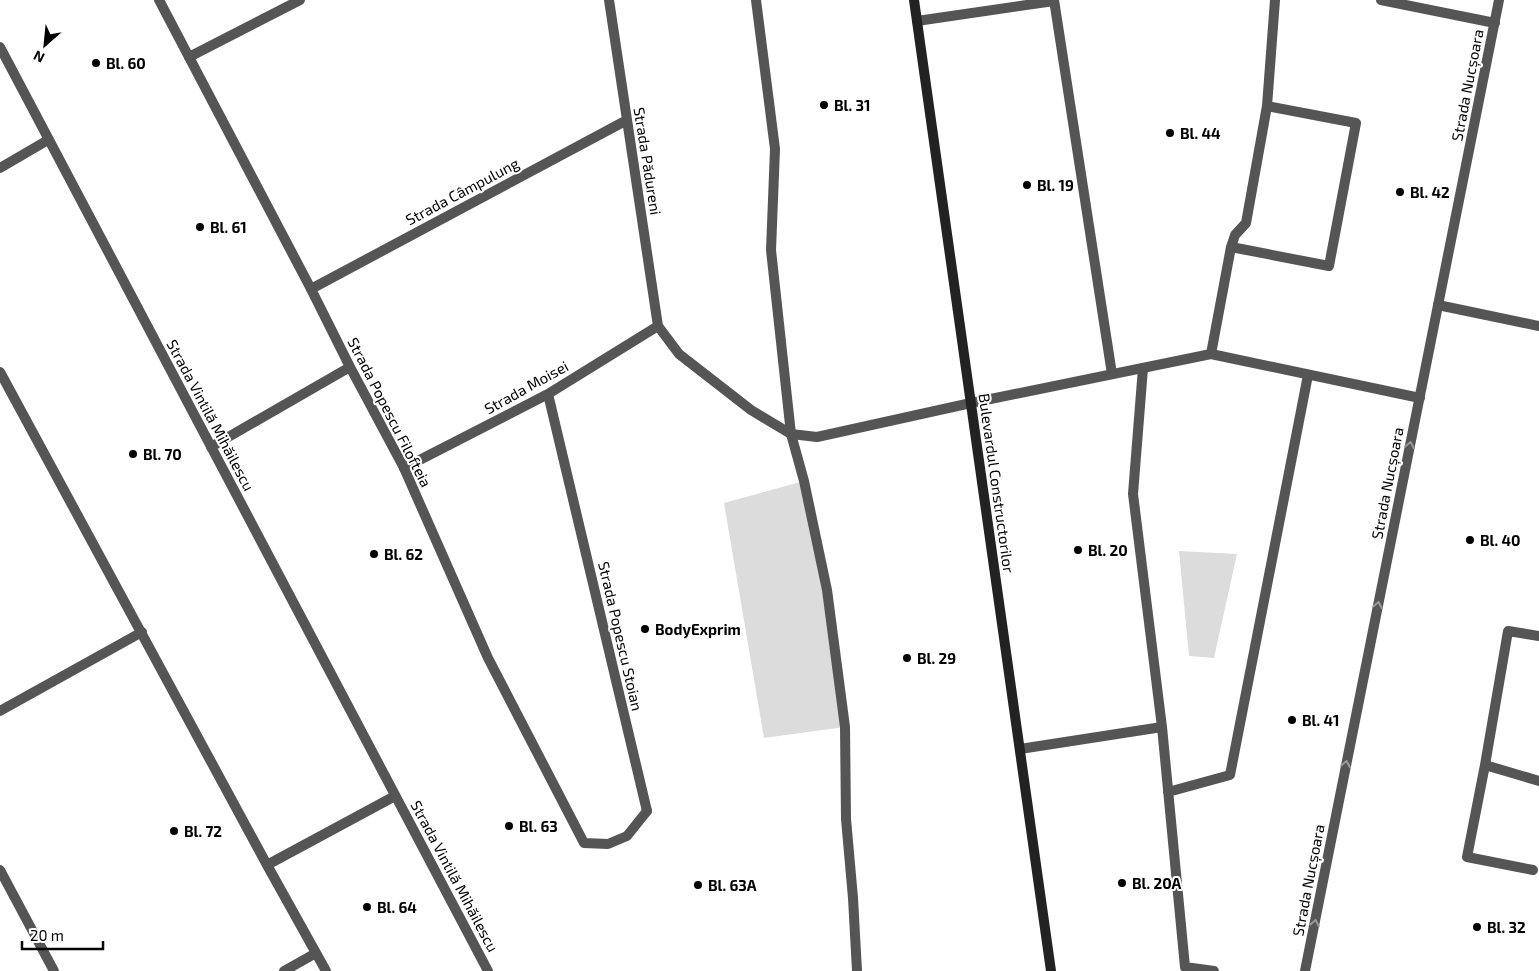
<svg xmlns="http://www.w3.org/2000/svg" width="1539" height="971" font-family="'Exo 2',sans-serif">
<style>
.park{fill:#dcdcdc}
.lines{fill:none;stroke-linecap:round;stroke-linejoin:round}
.lane{stroke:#555;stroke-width:10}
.street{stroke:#555;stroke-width:10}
.secondary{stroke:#222;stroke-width:10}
.oneway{stroke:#999}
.poi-dot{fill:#000;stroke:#fff;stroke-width:2}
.labels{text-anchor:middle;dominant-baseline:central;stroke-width:4;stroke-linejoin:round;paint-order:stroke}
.poi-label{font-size:15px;font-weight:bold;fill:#000;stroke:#fff;text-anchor:start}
.street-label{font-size:15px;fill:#000;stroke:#fff}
</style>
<rect width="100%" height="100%" fill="#fff"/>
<path class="park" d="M804,481L845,727L764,738L724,503Z
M1179,551L1237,554L1214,658L1189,656Z"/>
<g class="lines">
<path class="lane" d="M159,0L311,289L350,367L404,468L488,658L584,843L608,844L627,836L647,811
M756,0L775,149L771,250L791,434L804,481L827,590L845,727L846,819L853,898L857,971
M1054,0L1112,374
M1381,0L1495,23
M917,21L1054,1
M1231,247L1329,266L1356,123L1267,106
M1438,305L1539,326
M1211,354L1231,247L1235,235L1246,223L1267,106L1275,0
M1143,368L1133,494L1162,727L1185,967L1214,971
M0,372L267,865L326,971
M211,447L350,367
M1539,636L1508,631L1485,765L1539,781
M0,711L142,632
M1020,749L1162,727
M1485,765L1467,857L1533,870
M1168,792L1230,775L1308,375
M267,865L395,796
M0,870L54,971
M284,971L316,953"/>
<path class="street" d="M609,0L658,326L679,354L751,410L791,434L817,437L971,403L1211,354L1420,398
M0,47L488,971
M189,57L300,0
M0,168L48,140
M311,289L627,120
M548,394L647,811
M404,468L548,394L658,326
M1305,971L1499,0"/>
<path class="secondary" d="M914,0L1051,971"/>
</g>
<defs><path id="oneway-chevron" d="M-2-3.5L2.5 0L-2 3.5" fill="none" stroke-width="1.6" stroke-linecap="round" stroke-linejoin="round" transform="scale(1.25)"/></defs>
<g class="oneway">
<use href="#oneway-chevron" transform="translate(1410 445) rotate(-79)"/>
<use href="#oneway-chevron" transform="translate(1378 605) rotate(-79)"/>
<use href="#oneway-chevron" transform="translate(1346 764) rotate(-79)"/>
<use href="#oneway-chevron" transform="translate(1315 923) rotate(-79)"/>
</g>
<g class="poi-dot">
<circle cx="96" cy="63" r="5"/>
<circle cx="824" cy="105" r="5"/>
<circle cx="1170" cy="133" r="5"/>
<circle cx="1027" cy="185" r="5"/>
<circle cx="1400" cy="192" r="5"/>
<circle cx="200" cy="227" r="5"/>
<circle cx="133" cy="454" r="5"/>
<circle cx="1470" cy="540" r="5"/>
<circle cx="1078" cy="550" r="5"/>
<circle cx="374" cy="554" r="5"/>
<circle cx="645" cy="629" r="5"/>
<circle cx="907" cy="658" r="5"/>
<circle cx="1292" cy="720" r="5"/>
<circle cx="509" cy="826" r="5"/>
<circle cx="174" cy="831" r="5"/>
<circle cx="1122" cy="883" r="5"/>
<circle cx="698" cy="885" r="5"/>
<circle cx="367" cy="907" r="5"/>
<circle cx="1477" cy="927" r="5"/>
</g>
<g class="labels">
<g class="poi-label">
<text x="106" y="63">Bl. 60</text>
<text x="834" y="105">Bl. 31</text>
<text x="1180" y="133">Bl. 44</text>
<text x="1037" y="185">Bl. 19</text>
<text x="1410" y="192">Bl. 42</text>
<text x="210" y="227">Bl. 61</text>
<text x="143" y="454">Bl. 70</text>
<text x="1480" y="540">Bl. 40</text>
<text x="1088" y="550">Bl. 20</text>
<text x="384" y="554">Bl. 62</text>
<text x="655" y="629">BodyExprim</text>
<text x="917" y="658">Bl. 29</text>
<text x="1302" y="720">Bl. 41</text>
<text x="519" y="826">Bl. 63</text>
<text x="184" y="831">Bl. 72</text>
<text x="1132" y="883">Bl. 20A</text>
<text x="708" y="885">Bl. 63A</text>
<text x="377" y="907">Bl. 64</text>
<text x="1487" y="927">Bl. 32</text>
</g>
<g class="street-label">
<text transform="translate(1467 85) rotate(-79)">Strada Nucșoara</text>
<text transform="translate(648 161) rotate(81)">Strada Pădureni</text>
<text transform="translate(462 191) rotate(-28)">Strada Câmpulung</text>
<text transform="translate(526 387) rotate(-29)">Strada Moisei</text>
<text transform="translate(390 412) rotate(63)">Strada Popescu Filofteia</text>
<text transform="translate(211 415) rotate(62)">Strada Vintilă Mihăilescu</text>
<text transform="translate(997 483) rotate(82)">Bulevardul Constructorilor</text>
<text transform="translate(1387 483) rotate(-79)">Strada Nucșoara</text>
<text transform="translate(621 636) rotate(77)">Strada Popescu Stoian</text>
<text transform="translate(455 876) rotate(62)">Strada Vintilă Mihăilescu</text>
<text transform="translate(1308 880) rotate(-79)">Strada Nucșoara</text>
</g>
</g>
<g transform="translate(45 45) rotate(207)" stroke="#ffffff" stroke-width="4" paint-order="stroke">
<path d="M0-4L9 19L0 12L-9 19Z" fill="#000000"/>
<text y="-8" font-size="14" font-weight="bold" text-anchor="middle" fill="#000000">N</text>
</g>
<path d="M22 941v8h81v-8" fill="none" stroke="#000000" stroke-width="2.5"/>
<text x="30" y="941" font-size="15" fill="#000000" stroke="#ffffff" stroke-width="4" paint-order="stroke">20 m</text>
</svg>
